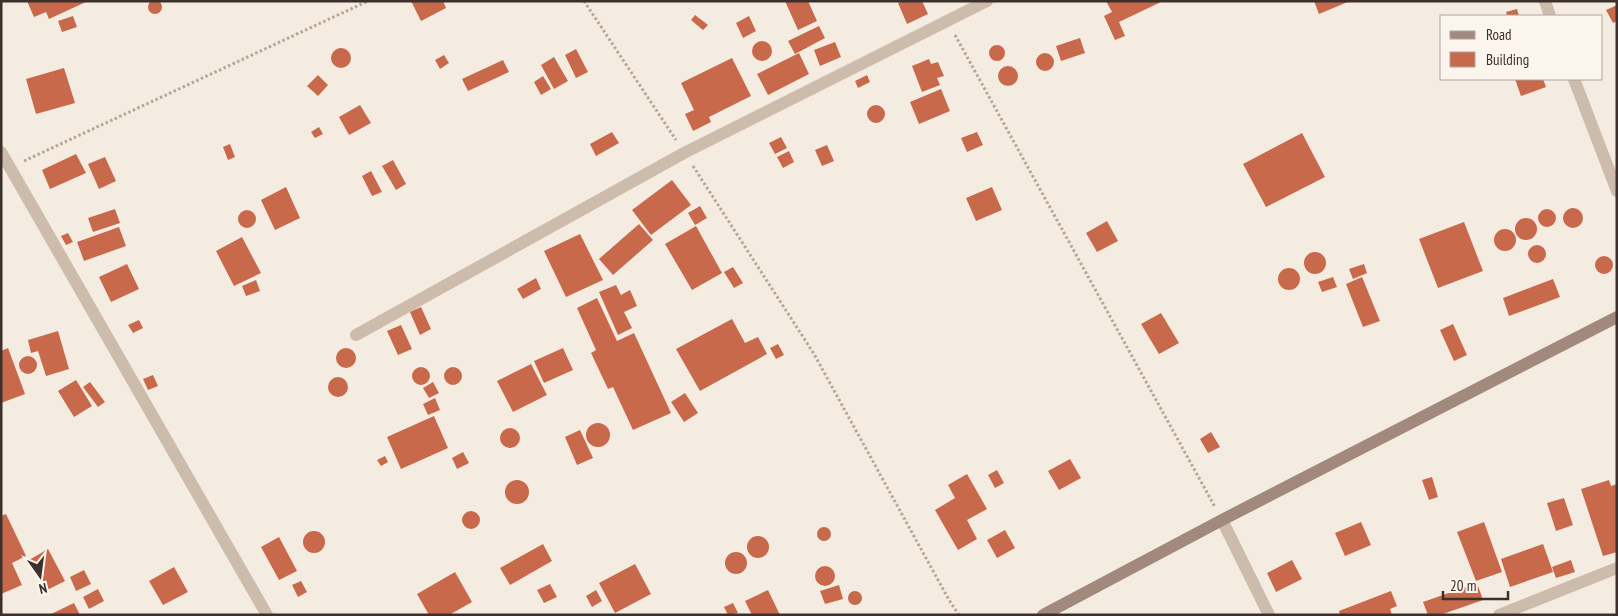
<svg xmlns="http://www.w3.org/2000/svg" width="1618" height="616" font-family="'PT Sans Narrow',sans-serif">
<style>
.building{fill:#c8694b}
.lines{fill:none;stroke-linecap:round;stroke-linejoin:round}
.path{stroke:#b9a596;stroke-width:3;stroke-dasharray:2.5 2.5;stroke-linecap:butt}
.minor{stroke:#cdbbac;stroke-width:12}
.secondary{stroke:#a18a7d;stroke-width:12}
</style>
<rect width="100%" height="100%" fill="#f4ebe1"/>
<path class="building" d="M148 7a7 7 0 1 1 14 0a7 7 0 1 1-14 0Z
M27,1H88L49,19L46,12L34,17Z
M411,1H443L446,8L421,21Z
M785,1H808L817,21L798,30Z
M903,1H922L928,14L907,24L898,3Z
M1106,1H1163L1119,22L1125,36L1115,40L1104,16L1112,12Z
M1314,1H1350L1319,14Z
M1617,5V21L1613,23L1606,10Z
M1517,9L1519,16H1507L1506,12Z
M695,15L708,25L703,30L691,20Z
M73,16L77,27L62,32L58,21Z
M749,16L756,31L743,38L736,23Z
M819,26L825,38L795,54L788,41Z
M1080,38L1085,53L1061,61L1056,46Z
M752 51a10 10 0 1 1 20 0a10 10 0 1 1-20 0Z
M835,42L841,57L820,66L814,50Z
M989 53a8 8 0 1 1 16 0a8 8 0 1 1-16 0Z
M331 58a10 10 0 1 1 20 0a10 10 0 1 1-20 0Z
M576,49L588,72L576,78L565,55Z
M799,53L809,74L768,95L757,74Z
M1036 62a9 9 0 1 1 18 0a9 9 0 1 1-18 0Z
M444,55L449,63L440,69L435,60Z
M554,57L568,81L554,89L541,65Z
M732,58L751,96L709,117L711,122L693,131L685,114L694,110L681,83Z
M929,59L931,64L938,62L944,76L937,78L940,85L922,92L912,66Z
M503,60L509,72L468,91L462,79Z
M998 76a10 10 0 1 1 20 0a10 10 0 1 1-20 0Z
M64,68L75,103L36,114L26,79Z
M318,75L328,85L318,96L307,86Z
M867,75L870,82L858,88L855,81Z
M543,76L551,89L541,95L534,82Z
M1515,79H1543L1546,87L1521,96Z
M941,89L950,111L919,124L910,102Z
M360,105L371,123L349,135L339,117Z
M867 114a9 9 0 1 1 18 0a9 9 0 1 1-18 0Z
M319,127L323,134L315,138L311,132Z
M612,132L619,143L596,156L590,144Z
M977,132L983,145L967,152L961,138Z
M1302,133L1325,177L1266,207L1243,164Z
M781,137L787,148L775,154L769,143Z
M230,144L235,157L228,160L223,147Z
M827,145L834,161L822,166L815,150Z
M789,151L794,162L783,168L777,157Z
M76,154L86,173L50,189L42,170Z
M105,157L116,181L99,189L88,164Z
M393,160L406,184L396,190L382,166Z
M371,171L382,192L372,196L362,176Z
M672,180L691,205L651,235L632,210Z
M286,187L300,218L275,230L261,200Z
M992,187L1002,210L976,221L966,198Z
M700,206L707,218L695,225L688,213Z
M1563 218a10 10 0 1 1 20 0a10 10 0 1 1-20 0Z
M1538 218a9 9 0 1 1 18 0a9 9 0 1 1-18 0Z
M115,209L120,223L93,232L88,218Z
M238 219a9 9 0 1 1 18 0a9 9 0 1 1-18 0Z
M1515 229a11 11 0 1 1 22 0a11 11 0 1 1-22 0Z
M1107,221L1118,241L1097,252L1086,233Z
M1464,222L1483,271L1438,288L1419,239Z
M639,224L653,240L613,275L599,259Z
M696,226L722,273L692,290L665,244Z
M119,227L126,246L84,261L77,242Z
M1494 240a11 11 0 1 1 22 0a11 11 0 1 1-22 0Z
M68,233L73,242L66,245L61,236Z
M580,234L603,280L566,297L544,251Z
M242,237L261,273L234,286L216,251Z
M1528 254a9 9 0 1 1 18 0a9 9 0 1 1-18 0Z
M1304 263a11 11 0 1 1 22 0a11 11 0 1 1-22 0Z
M1595 265a9 9 0 1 1 18 0a9 9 0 1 1-18 0Z
M127,264L139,289L111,302L99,277Z
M1364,264L1367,273L1353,279L1349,269Z
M733,267L743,283L734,288L724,272Z
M1278 279a11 11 0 1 1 22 0a11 11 0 1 1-22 0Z
M1333,277L1337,287L1322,292L1318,282Z
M1362,277L1380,321L1363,327L1346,284Z
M536,278L541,289L523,299L517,289Z
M1553,279L1560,297L1509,316L1503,298Z
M256,280L260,291L246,296L242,286Z
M616,285L621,295L630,290L637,306L624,312L632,328L618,335L599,292Z
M597,298L617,341L634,333L671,413L633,430L613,387L608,389L591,353L596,350L577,308Z
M421,307L431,329L420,335L410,312Z
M1161,313L1179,343L1159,354L1141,324Z
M732,319L745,343L758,337L767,354L700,391L676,349Z
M139,320L143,328L133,333L128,325Z
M1453,324L1467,355L1454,361L1440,330Z
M401,325L412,349L398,355L387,331Z
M58,331L69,369L46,376L38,351L31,353L28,340Z
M778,344L784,355L776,359L770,348Z
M8,348L25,394L1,403V351Z
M563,348L573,370L544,383L534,361Z
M336 358a10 10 0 1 1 20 0a10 10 0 1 1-20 0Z
M19 365a9 9 0 1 1 18 0a9 9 0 1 1-18 0Z
M531,364L547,395L513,412L497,381Z
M444 376a9 9 0 1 1 18 0a9 9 0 1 1-18 0Z
M412 376a9 9 0 1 1 18 0a9 9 0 1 1-18 0Z
M153,375L158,386L148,390L143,379Z
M328 387a10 10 0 1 1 20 0a10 10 0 1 1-20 0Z
M76,380L92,406L74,417L58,391Z
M90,382L105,402L98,407L83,387Z
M433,382L439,393L429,398L423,388Z
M685,393L698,413L684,422L671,402Z
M435,398L440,410L428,415L423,404Z
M434,416L448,448L401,469L387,437Z
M586 435a12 12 0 1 1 24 0a12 12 0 1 1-24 0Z
M500 438a10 10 0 1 1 20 0a10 10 0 1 1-20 0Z
M580,430L593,458L577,465L565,437Z
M1211,432L1220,447L1208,453L1200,439Z
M463,452L469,463L457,469L452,458Z
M385,456L388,462L381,466L377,460Z
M1070,459L1081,478L1059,490L1048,471Z
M997,470L1004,483L995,488L988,475Z
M967,474L987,509L967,520L977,539L958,550L935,510L955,498L948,485Z
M1432,477L1438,497L1429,500L1422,480Z
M505 492a12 12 0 1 1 24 0a12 12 0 1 1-24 0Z
M1609,480L1611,486L1617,484V552L1603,556L1581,489Z
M1564,498L1573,525L1556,531L1547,503Z
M462 520a9 9 0 1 1 18 0a9 9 0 1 1-18 0Z
M6,514L26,556L12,563L22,585L1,594V516Z
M1361,522L1371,545L1345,556L1335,533Z
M1484,522L1502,572L1476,581L1457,532Z
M817 534a7 7 0 1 1 14 0a7 7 0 1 1-14 0Z
M1005,530L1015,548L997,558L987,540Z
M303 542a11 11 0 1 1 22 0a11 11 0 1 1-22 0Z
M747 547a11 11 0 1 1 22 0a11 11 0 1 1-22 0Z
M279,537L297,571L279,580L261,547Z
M543,544L552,561L510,585L500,568Z
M1543,544L1553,572L1510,587L1501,559Z
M48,549L65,581L45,591L29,560Z
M725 563a11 11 0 1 1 22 0a11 11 0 1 1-22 0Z
M1292,560L1302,579L1276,592L1267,573Z
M1571,560L1575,572L1556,578L1552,567Z
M635,564L651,594L615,613L599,583Z
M815 576a10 10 0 1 1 20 0a10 10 0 1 1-20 0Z
M174,567L188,592L163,605L149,581Z
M84,570L91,584L76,591L70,577Z
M455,572L472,602L449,615H429L417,594Z
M301,581L307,592L298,597L292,585Z
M1477,583L1483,600L1440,615H1428L1423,602Z
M550,584L557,597L544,603L537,590Z
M839,585L843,599L825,604L820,591Z
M98,589L104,601L89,609L83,597Z
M596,590L602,601L592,607L586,596Z
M768,590L780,615H752L745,601Z
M848 598a7 7 0 1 1 14 0a7 7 0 1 1-14 0Z
M1391,591L1397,606L1390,609L1392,615H1340L1339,611Z
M74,603L80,615H49Z
M733,603L738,613L728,615L724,607Z"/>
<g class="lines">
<path class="path" d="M584,1L676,140
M955,35L1215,507
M24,161L368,1
M693,166L814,354L949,600L959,615"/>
<path class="minor" d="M1545,1L1550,16
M1574,79L1617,191
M1,152L267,615
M356,335L684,153L987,1
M1222,520L1269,615
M1499,615L1617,568"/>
<path class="secondary" d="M1043,615L1222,520L1617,317"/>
</g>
<rect width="1618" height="616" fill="none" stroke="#3b302b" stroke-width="5"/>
<rect x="1440" y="15" width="162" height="65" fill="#fbf5ee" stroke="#aea6a0"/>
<rect x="1450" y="31" width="25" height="8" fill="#a18a7d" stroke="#aea6a0"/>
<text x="1486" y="40" font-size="15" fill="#3b302b">Road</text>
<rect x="1450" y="52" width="25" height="15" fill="#c8694b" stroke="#aea6a0"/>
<text x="1486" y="65" font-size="15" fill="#3b302b">Building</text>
<g transform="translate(40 576) rotate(166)" stroke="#fbf5ee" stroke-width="4" paint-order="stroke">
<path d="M0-4L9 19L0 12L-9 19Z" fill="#3b302b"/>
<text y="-8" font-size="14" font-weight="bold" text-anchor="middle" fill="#3b302b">N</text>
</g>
<path d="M1443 591v8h65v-8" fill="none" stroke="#3b302b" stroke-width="2.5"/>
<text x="1450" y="591" font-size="15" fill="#3b302b" stroke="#fbf5ee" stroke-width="4" paint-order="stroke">20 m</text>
</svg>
